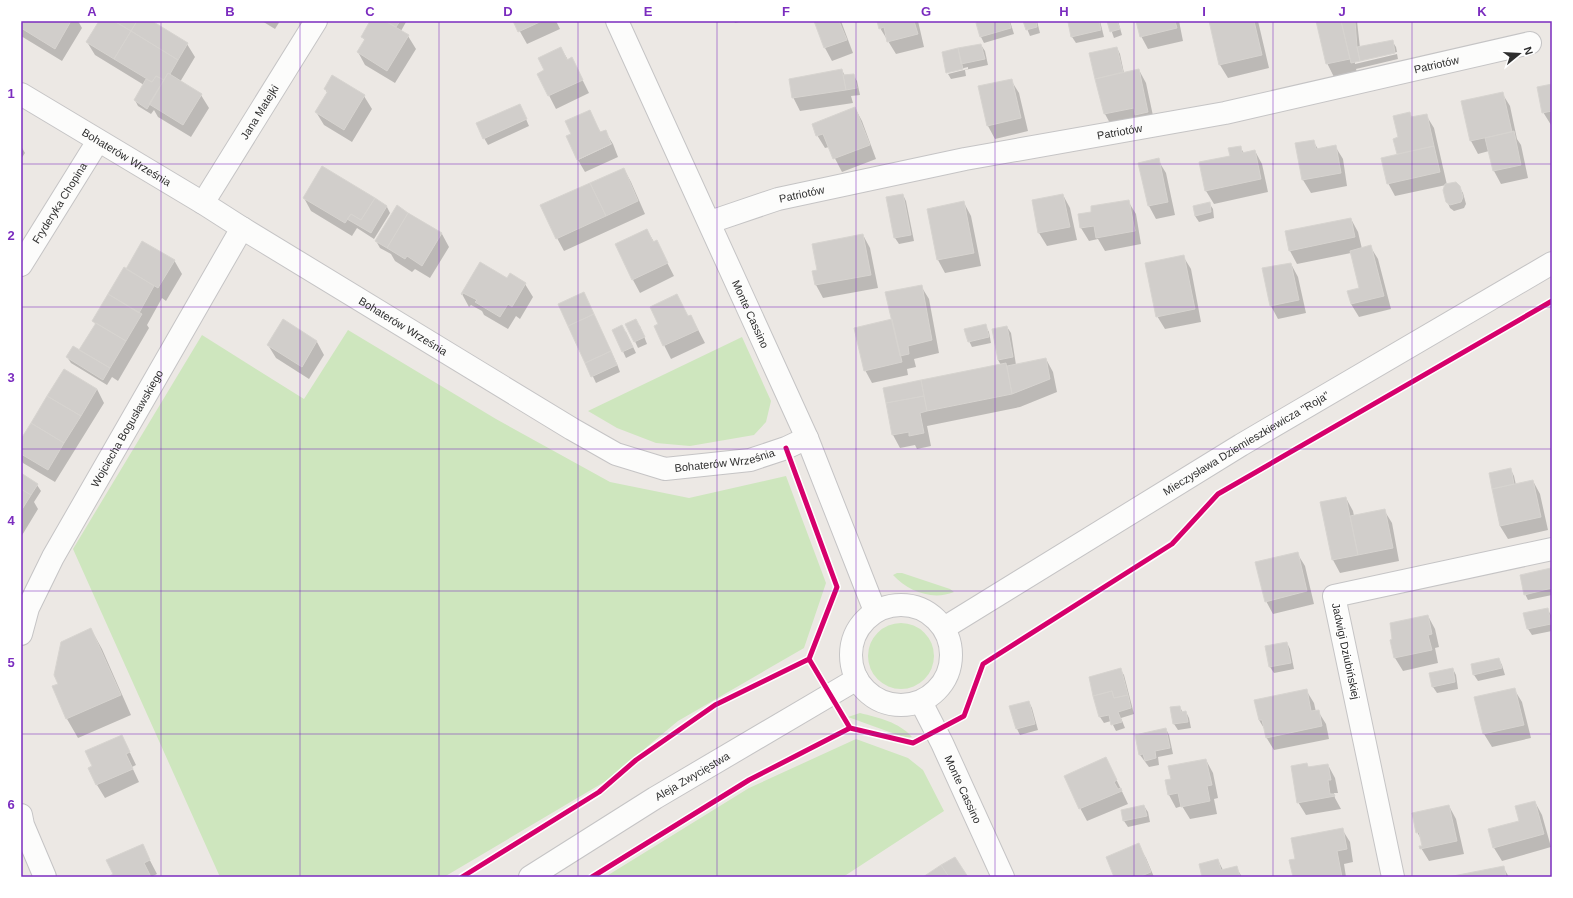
<svg xmlns="http://www.w3.org/2000/svg" width="1573" height="898" font-family="Arial,sans-serif">
<style>
.green{fill:#cee6be}
.shadow{fill:#0003}
.building{fill:#d1cecb;stroke:#d7d4d0}
.lines{fill:none;stroke-linecap:round;stroke-linejoin:round}
.minor-casing{stroke:#c5c4c5;stroke-width:24}
.secondary-casing{stroke:#c5c4c5;stroke-width:24}
.minor{stroke:#fcfcfb;stroke-width:22}
.secondary{stroke:#fcfcfb;stroke-width:22}
.cycleway-casing{stroke:#fff;stroke-width:8}
.cycleway{stroke:#d6006c;stroke-width:5}
.grid{fill:none;stroke:#7b2cbf;stroke-width:1;stroke-opacity:0.55}
.labels{text-anchor:middle;dominant-baseline:central;stroke-width:3;stroke-linejoin:round;paint-order:stroke}
.street-label{font-size:11px;fill:#2e2e2e;stroke:#fff}
.neatline{fill:none;stroke:#7b2cbf;stroke-width:1.5}
.grid-label{font-size:13px;text-anchor:middle;font-weight:bold;fill:#7b2cbf}
</style>
<rect width="100%" height="100%" fill="#ece8e4"/>
<path class="green" d="M348,330L496,419L610,482L689,498L786,476L826,583L804,648L678,721L606,781L444,877H220L73,549L202,335L304,399Z
M742,337L771,401L766,422L754,435L690,446L656,443L617,428L588,411Z
M897,573H902L950,589L954,592C932,601 908,591 893,575Z
M868 656a33 33 0 1 1 66 0a33 33 0 1 1-66 0Z
M860,713C879,718 899,722 912,737L906,738L848,717Z
M856,739L908,758L923,770L944,811L843,877H605L749,788Z"/>
<path class="shadow" d="M21,21H78L82,28L62,61L21,36Z
M100,21H150L187,44L195,57L180,82L201,95L209,108L191,137L158,117L154,110L151,114L138,106L135,100L144,85L95,55L87,42Z
M262,21H280L275,29Z
M372,21H405L406,22L401,31L408,36L416,49L395,83L365,65L358,52L365,41L362,36Z
M514,21H556L560,29L527,44Z
M734,21H742L735,23Z
M815,21H841L853,53L832,61L825,48Z
M878,21H918L924,47L896,54L880,28Z
M987,21H1010L1014,34L984,43L981,37Z
M1024,21H1037L1040,33L1030,36Z
M1075,21H1100L1104,37L1076,43L1072,37L1069,22Z
M1108,21H1118L1122,35L1114,38Z
M1137,21H1179L1183,41L1148,49L1141,36Z
M1210,21H1258L1269,68L1228,78L1220,65Z
M1317,21H1357L1360,48L1392,41L1396,47L1397,52L1355,61V64L1397,54L1398,59L1356,69L1357,72L1334,77L1327,63Z
M981,45L985,51L988,65L965,70L966,76L951,79L948,74L968,69V67L948,72V73L943,53Z
M561,48L568,60L572,59L589,93L556,109L538,74L545,71Z
M1117,48L1120,54L1124,73L1139,70L1146,83L1155,125L1112,127L1105,114L1096,78Z
M842,70L845,76L853,75L857,81L860,95L851,96L853,103L800,111L793,97Z
M1011,80L1019,93L1028,131L995,139L988,126L979,87Z
M1552,85V125H1551L1543,112Z
M325,89L364,96L372,109L352,142L324,125L316,112L328,94Z
M1502,93L1510,106L1517,139L1521,145L1528,178L1501,184L1494,171L1489,151L1478,154L1471,141Z
M855,108L862,121L876,159L842,172L829,147L825,148L817,135Z
M589,111L601,133L605,131L613,144L618,157L585,172L578,160L612,144L611,143L577,158Z
M523,112L529,126L488,145L484,138Z
M1410,113L1412,118L1426,115L1434,128L1447,185L1459,186L1463,193L1466,204L1464,208L1454,211L1450,208L1447,201L1446,185L1395,196L1388,183L1398,155L1395,139L1400,138Z
M1313,141L1318,149L1335,146L1343,159L1347,186L1311,193L1303,180L1297,144Z
M21,146L25,153L21,159Z
M1240,147L1244,153L1255,151L1262,164L1268,192L1214,204L1206,191L1200,163L1231,156Z
M1158,160L1166,173L1175,215L1156,219L1149,206Z
M322,167L387,207L390,213L374,239L357,228L352,236L311,211L304,198Z
M624,169L631,182L645,214L564,251L557,238Z
M903,195L906,201L914,241L899,244L895,238Z
M1063,195L1070,208L1077,240L1047,246L1039,233Z
M1128,201L1136,214L1141,244L1105,251L1098,239L1089,241L1081,228L1079,215L1093,213Z
M964,203L971,216L981,266L945,273L938,260Z
M1209,203L1213,209L1214,218L1199,222L1195,216L1194,207Z
M408,213L442,234L449,247L430,278L415,269L412,272L395,261L391,254L380,248L376,241Z
M1351,219L1358,232L1362,249L1370,246L1378,259L1391,309L1359,317L1351,304L1360,289L1351,253L1297,264L1290,251Z
M647,230L654,242L656,241L674,276L640,293L633,280Z
M863,235L870,248L878,288L823,298L816,285L818,271Z
M1183,256L1191,269L1201,322L1165,329L1157,316Z
M174,260L182,274L166,301L162,298L147,325L149,328L118,381L112,377L107,385L71,363L67,357L79,351L96,325L93,321L126,270Z
M480,264L507,279L525,284L533,297L520,319L516,316L508,329L484,315L482,311L471,305L469,307L462,294Z
M1291,264L1298,277L1306,313L1278,319L1271,306L1263,269Z
M921,286L929,299L939,353L914,359L916,367L907,369L908,375L872,383L865,370L893,320Z
M677,295L688,317L691,316L705,343L671,359L655,327L659,325Z
M559,305L597,322L617,364L620,372L596,383Z
M283,321L317,342L324,355L309,379L276,358L268,345Z
M627,324L640,326L647,344L638,348Z
M985,325L989,332L991,343L972,347L969,341Z
M1007,327L1011,333L1016,365L1046,359L1053,372L1057,392L1020,407L927,426L931,446L917,449L915,445L900,448L893,435L884,388L1001,365L998,360Z
M613,330L626,332L636,353L626,358Z
M97,389L104,403L55,482L23,463L21,459V441Z
M1511,470L1514,476L1516,485L1533,481L1540,494L1548,530L1508,539L1500,526L1490,474Z
M21,474L37,485L41,491L34,502L38,509L21,537Z
M1346,498L1353,511L1354,516L1384,510L1392,523L1399,561L1340,573L1333,560L1321,502Z
M1297,553L1305,566L1314,604L1273,614L1266,601Z
M1550,569L1552,572V595L1528,600L1525,594Z
M1547,609L1551,615L1552,631L1532,635L1528,629L1525,614Z
M1428,616L1435,629L1439,647L1435,648L1438,663L1403,671L1395,658L1392,641Z
M91,629L102,649L131,715L78,738L67,719L53,687L59,685Z
M1287,643L1290,649L1294,669L1274,673L1270,667L1266,647Z
M1499,659L1502,665L1505,675L1478,681L1474,675Z
M1120,669L1124,675L1134,714L1121,718L1125,728L1116,731L1111,721L1104,723L1100,717L1090,677Z
M1453,669L1456,675L1458,689L1437,693L1433,687L1430,673Z
M1514,689L1522,702L1531,738L1492,747L1484,734L1476,698Z
M1306,690L1314,703L1316,712L1318,711L1326,724L1329,739L1274,750L1266,737L1265,730L1259,720L1255,701Z
M1029,702L1032,708L1038,730L1020,735L1017,729L1010,707Z
M1180,707L1183,713L1186,712L1189,718L1191,728L1178,730L1174,724L1171,708Z
M1166,729L1169,735L1173,754L1158,757L1159,765L1149,767L1140,755Z
M122,736L136,765L132,767L139,782L105,798L97,785Z
M1106,758L1128,804L1087,821L1080,808Z
M1206,760L1213,773L1218,798L1214,799L1217,814L1190,819L1182,806L1176,808L1169,795L1172,780Z
M1307,764L1309,768L1328,765L1335,778L1338,793H1334L1335,798L1341,809L1306,815L1298,802Z
M1535,802L1542,815L1551,847L1502,861L1494,848L1520,821Z
M1144,806L1148,812L1150,822L1128,827L1124,821Z
M1449,806L1456,819L1464,854L1429,861L1421,848L1423,847L1421,839L1417,832Z
M1342,829L1350,842L1353,862L1344,864L1346,877H1294L1296,860Z
M142,845L157,874L151,877H111Z
M1138,845L1146,858L1154,877H1115Z
M1218,860L1223,870L1236,867L1242,877H1204Z
M1503,867L1509,877H1453Z"/>
<path class="building" d="M21,21H71L55,49L21,28Z
M99,21H114L131,31L114,59L86,42Z
M114,21H137L131,31Z
M137,21H152L188,43L178,60L131,31Z
M370,21H385L409,35L387,71L357,52L365,39L361,37Z
M385,21H400L396,27Z
M513,21H542L518,32Z
M814,21H839L847,40L824,48Z
M877,21H914L918,34L887,42L884,27L879,29Z
M983,21H1009L1011,28L980,37L976,23Z
M1023,21H1036L1037,27L1026,30Z
M1070,21H1099L1101,30L1071,37L1068,22Z
M1107,21H1117L1120,29L1110,32Z
M1136,21H1175L1177,28L1140,37Z
M1209,21H1254L1262,55L1219,65Z
M1316,21H1341L1350,59L1326,64Z
M1341,21H1355L1357,47L1360,61L1351,63Z
M131,31L178,60L170,74L168,73L164,80L156,76L152,82L114,59Z
M1393,40L1395,53L1360,61L1357,47Z
M981,44L985,59L961,64L958,48Z
M561,47L567,60L572,57L583,80L548,96L537,74L544,70L538,58Z
M1117,47L1123,72L1095,79L1089,53Z
M958,48L963,69L946,73L942,52Z
M842,69L846,90L792,98L789,79Z
M1139,69L1148,112L1135,115L1134,108L1104,114L1095,79Z
M168,73L202,94L183,125L149,104Z
M854,74L857,88L846,90L843,75Z
M332,75L365,95L344,130L315,112L328,91L324,89Z
M156,76L164,80L147,109L134,100L146,79L152,82Z
M1012,79L1021,118L987,126L978,86Z
M1552,84V111L1542,113L1537,87Z
M1503,92L1512,132L1470,141L1461,101Z
M520,104L527,119L483,139L476,123Z
M855,107L870,145L833,159L823,134L816,136L812,124Z
M590,110L600,132L606,130L611,144L577,160L566,136L571,134L565,121Z
M1410,112L1411,117L1427,114L1434,146L1397,154L1393,139L1398,137L1393,116Z
M1514,131L1521,165L1493,171L1485,138Z
M1314,140L1316,149L1336,145L1341,173L1302,180L1295,143Z
M1241,146L1242,153L1255,150L1261,179L1205,191L1199,162L1230,156L1228,148Z
M1434,146L1440,172L1387,184L1381,158Z
M1159,158L1168,202L1148,206L1138,163Z
M322,166L375,198L361,220L351,214L345,223L303,198Z
M624,168L638,201L606,216L590,183Z
M1456,182L1460,186L1463,197L1461,202L1450,205L1446,202L1443,190L1445,184Z
M590,183L606,216L556,239L540,205Z
M903,194L911,235L894,238L886,197Z
M1063,194L1070,227L1038,233L1032,200Z
M375,198L387,206L371,233L347,219L351,214L361,220Z
M1129,200L1135,231L1096,238L1094,226L1080,228L1078,214L1091,212V206Z
M964,201L974,253L937,260L927,209Z
M1210,202L1211,212L1195,216L1193,206Z
M397,205L408,213L387,248L375,241Z
M408,213L442,233L422,266L407,256L405,259L387,248Z
M1351,218L1355,237L1289,251L1285,231Z
M647,229L653,242L657,240L668,263L632,280L615,244Z
M863,234L871,275L815,285L812,271L817,270L812,244Z
M142,241L175,260L158,288L126,269Z
M1371,245L1384,296L1351,304L1347,291L1359,288L1350,251Z
M1184,255L1195,309L1156,317L1145,263Z
M480,262L507,278L510,273L526,283L512,307L508,304L500,317L475,302L477,300L463,293L462,295L461,294Z
M1291,263L1299,300L1270,306L1262,268Z
M124,267L154,286L139,313L108,294Z
M922,285L932,340L908,346L909,354L900,356L885,292Z
M584,292L594,314L568,326L558,304Z
M108,294L142,314L126,341L92,321Z
M677,294L688,316L691,315L698,330L663,346L654,326L658,324L650,307Z
M594,314L611,351L585,363L568,326Z
M283,319L317,341L302,367L267,345Z
M636,319L645,337L634,342L625,324Z
M892,319L902,362L864,371L854,328Z
M96,323L126,341L110,368L79,350Z
M986,324L989,337L968,342L964,329Z
M622,325L633,347L622,352L612,330Z
M1007,326L1013,357L998,360L992,329Z
M73,346L110,368L103,380L66,357Z
M611,351L617,365L591,377L585,363Z
M1046,358L1050,379L1012,394L1007,366Z
M1006,363L1012,394L927,411L921,380Z
M64,369L97,389L81,416L47,396Z
M921,380L924,396L886,403L883,388Z
M47,396L81,416L64,443L31,423Z
M924,396L927,411L920,413L924,433L909,436V432L892,435L886,403Z
M31,423L64,443L48,470L21,454V439Z
M1511,468L1514,484L1492,489L1489,473Z
M21,473L38,484L31,495L21,489Z
M1533,480L1541,517L1500,526L1492,489Z
M21,489L31,495L21,511Z
M1346,497L1358,555L1332,560L1320,502Z
M1385,509L1393,548L1358,555L1350,516Z
M1298,552L1307,591L1265,602L1255,562Z
M1551,568L1552,588L1524,595L1520,575Z
M1548,608L1551,624L1527,629L1523,613Z
M1428,615L1432,634L1428,635L1432,650L1394,658L1390,640L1392,639L1390,623Z
M91,628L121,695L66,719L52,686L58,684L54,675L61,642Z
M1287,642L1291,663L1269,667L1265,646Z
M1499,658L1502,668L1473,675L1471,664Z
M1121,668L1128,695L1114,698L1112,691L1093,696L1089,677Z
M1453,668L1455,682L1432,687L1429,673Z
M1515,688L1524,725L1483,734L1474,697Z
M1307,689L1311,711L1319,710L1322,726L1266,738L1262,720H1259L1254,700Z
M1112,691L1114,698L1128,695L1131,708L1118,712L1122,722L1111,725L1109,715L1099,717L1093,696Z
M1029,701L1035,724L1016,729L1009,706Z
M1180,706L1181,712L1186,711L1188,722L1173,724L1170,707Z
M1166,728L1170,748L1155,751L1156,758L1145,761L1143,754L1139,755L1135,735Z
M122,735L130,752L126,754L133,769L96,785L88,768L92,766L85,751Z
M1106,757L1117,780L1114,782L1118,789L1121,788L1122,791L1079,809L1064,776Z
M1206,759L1212,785L1207,786L1210,801L1181,807L1178,793L1168,795L1165,780L1171,779L1168,766Z
M1307,763L1308,767L1328,764L1331,780H1328L1330,794H1334L1335,796L1297,803L1291,766Z
M1535,801L1544,834L1493,848L1488,829L1519,821L1515,806Z
M1144,805L1147,816L1123,821L1121,810Z
M1449,805L1457,841L1420,849L1419,846H1422L1419,832L1416,833L1412,813Z
M1343,828L1347,849L1337,851L1342,877H1293L1289,860L1295,859L1291,838Z
M1139,843L1151,872L1139,877H1114L1106,857Z
M143,844L150,860L144,863L151,877H110V876L113,874L106,860Z
M955,857L968,877H949L941,865Z
M1218,859L1221,870L1237,866L1240,877H1202L1199,864Z
M941,865L949,877H923Z
M1504,866L1506,877H1448Z"/>
<g class="lines">
<g class="minor-casing">
<g id="minor">
<path id="s1" d="M617,21L807,438L875,611"/>
<path id="s2" d="M21,94L203,203L242,228L572,429L616,454L665,469L750,460L786,448L807,438"/>
<path id="s3" d="M203,203L316,21"/>
<path id="s4" d="M710,222L778,199L965,159L1225,113L1530,43"/>
<path id="s5" d="M21,265L98,141"/>
<path id="s6" d="M21,634L28,608L53,557L242,228"/>
<path id="s7" d="M921,702L942,743L1003,877"/>
<path d="M21,815L23,825L45,877"/>
<path d="M1393,877L1334,596L1552,549"/>
</g>
</g>
<g class="secondary-casing">
<g id="secondary">
<circle cx="901" cy="655" r="50"/>
<path id="s8" d="M944,628L1241,445L1552,263"/>
<path id="s9" d="M530,877L655,798L857,679"/>
</g>
</g>
<use href="#minor" class="minor"/>
<use href="#secondary" class="secondary"/>
<g class="cycleway-casing">
<path id="cycleway" d="M809,659L850,728L913,743L964,716L983,664L1172,544L1218,494L1552,301
M462,877L599,792L636,760L715,705L809,659L837,587L786,448
M592,877L749,780L850,728"/>
</g>
<use href="#cycleway" class="cycleway"/>
</g>
<path class="grid" d="M161,21V877M300,21V877M439,21V877M578,21V877M717,21V877M856,21V877M995,21V877M1134,21V877M1273,21V877M1412,21V877M21,164H1552M21,307H1552M21,449H1552M21,591H1552M21,734H1552"/>
<g class="labels">
<g class="street-label">
<text stroke="none"><textPath href="#s4" startOffset="744">Patriotów</textPath></text>
<text stroke="none"><textPath href="#s3" startOffset="107">Jana Matejki</textPath></text>
<text stroke="none"><textPath href="#s4" startOffset="420">Patriotów</textPath></text>
<text stroke="none"><textPath href="#s2" startOffset="123">Bohaterów Września</textPath></text>
<text stroke="none"><textPath href="#s4" startOffset="96">Patriotów</textPath></text>
<text stroke="none"><textPath href="#s5" startOffset="73">Fryderyka Chopina</textPath></text>
<text stroke="none"><textPath href="#s1" startOffset="322">Monte Cassino</textPath></text>
<text stroke="none"><textPath href="#s2" startOffset="447">Bohaterów Września</textPath></text>
<text stroke="none"><textPath href="#s6" startOffset="232">Wojciecha Bogusławskiego</textPath></text>
<text stroke="none"><textPath href="#s8" startOffset="354">Mieczysława Dziemieszkiewicza "Roja"</textPath></text>
<text stroke="none"><textPath href="#s2" startOffset="807">Bohaterów Września</textPath></text>
<text transform="translate(1346 651) rotate(78)">Jadwigi Dziubińskiej</text>
<text stroke="none"><textPath href="#s9" startOffset="191">Aleja Zwycięstwa</textPath></text>
<text stroke="none"><textPath href="#s7" startOffset="97">Monte Cassino</textPath></text>
</g>
</g>
<rect width="1573" height="898" fill="none" stroke="#ffffff" stroke-width="44"/>
<g transform="translate(1519 54) rotate(72)" stroke="#ffffff" stroke-width="3" paint-order="stroke">
<path d="M0-3L7 15L0 10L-7 15Z" fill="#2e2e2e"/>
<text y="-6" font-size="11" font-weight="bold" text-anchor="middle" fill="#2e2e2e">N</text>
</g>
<rect x="22" y="22" width="1529" height="854" class="neatline"/>
<g class="grid-label">
<text x="92" y="16">A</text>
<text x="230" y="16">B</text>
<text x="370" y="16">C</text>
<text x="508" y="16">D</text>
<text x="648" y="16">E</text>
<text x="786" y="16">F</text>
<text x="926" y="16">G</text>
<text x="1064" y="16">H</text>
<text x="1204" y="16">I</text>
<text x="1342" y="16">J</text>
<text x="1482" y="16">K</text>
<text x="11" y="98">1</text>
<text x="11" y="240">2</text>
<text x="11" y="382">3</text>
<text x="11" y="525">4</text>
<text x="11" y="667">5</text>
<text x="11" y="809">6</text>
</g>
</svg>
